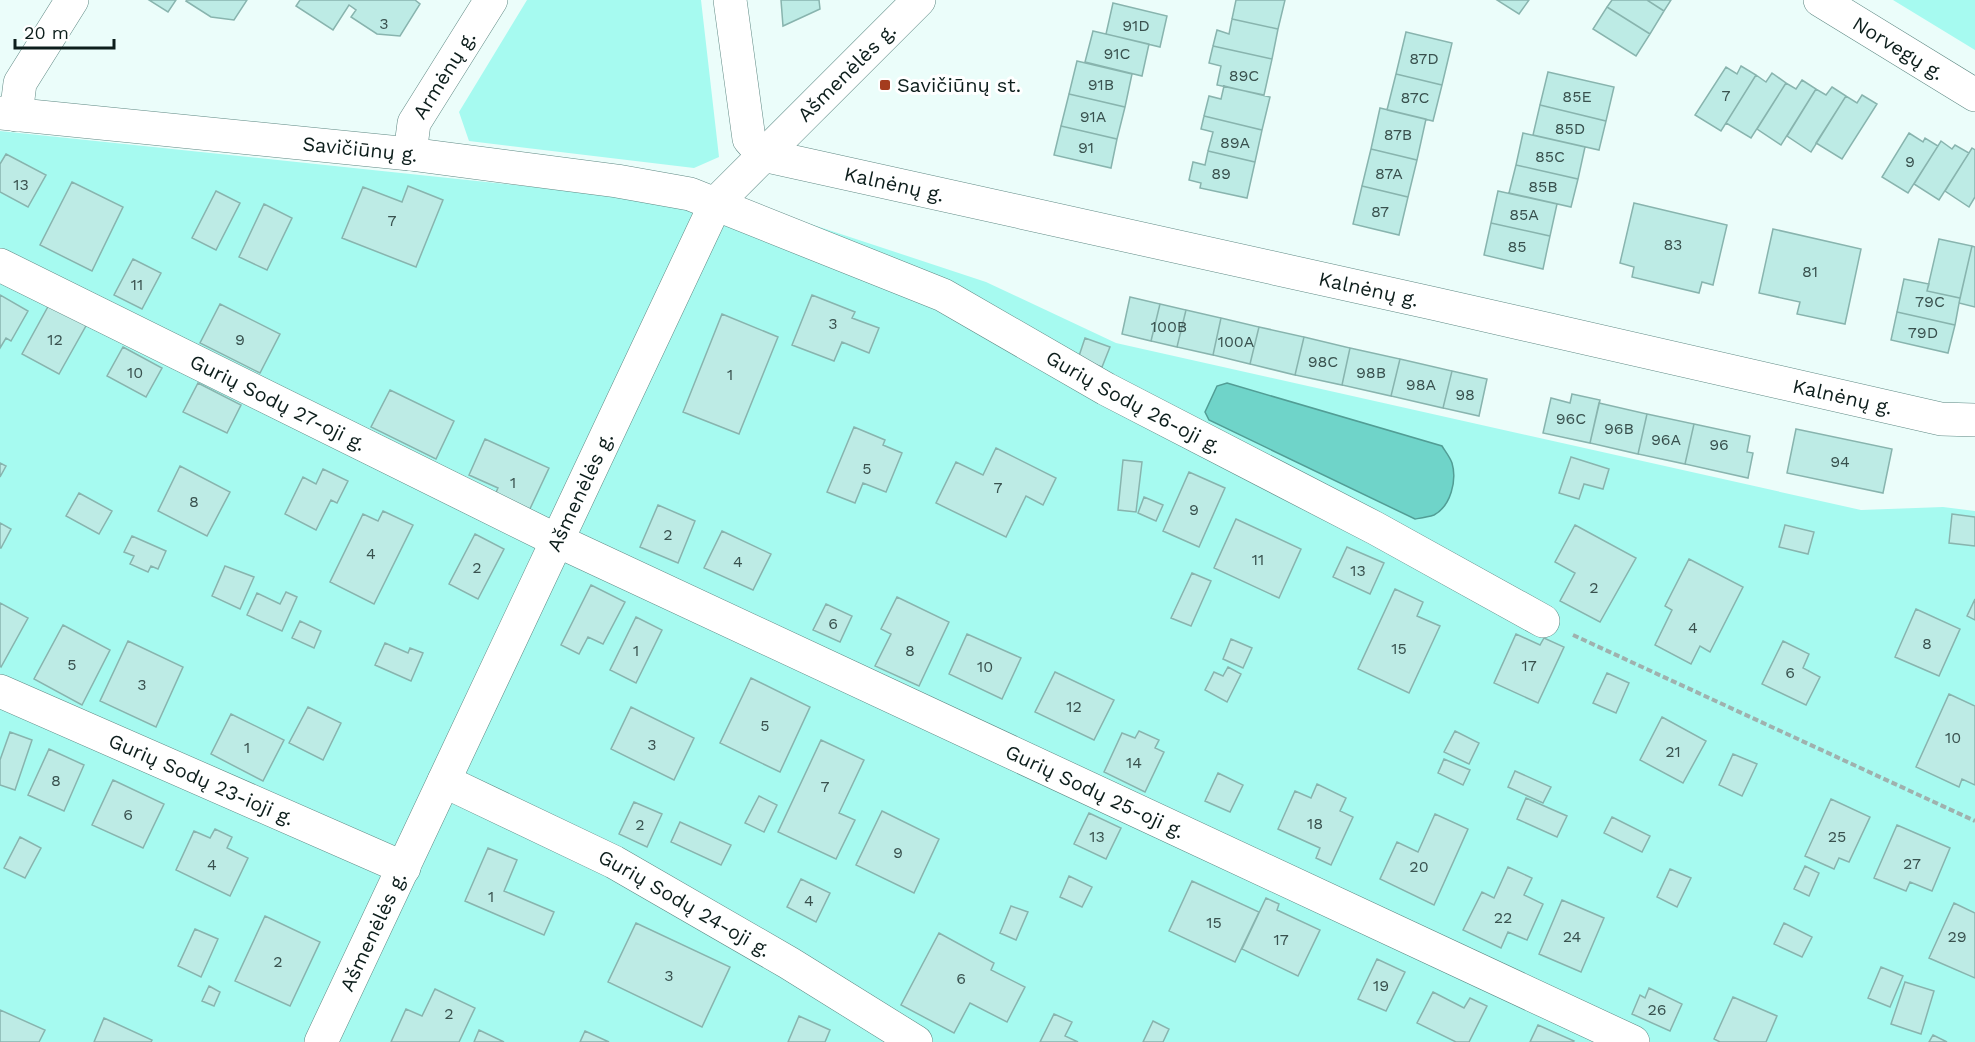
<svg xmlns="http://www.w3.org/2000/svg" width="1975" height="1042" font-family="'Work Sans',sans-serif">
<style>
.green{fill:#a6faf0}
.water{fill:#6fd4c9;stroke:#529d95;stroke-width:1.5}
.building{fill:#bdebe5;stroke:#88b4ae;stroke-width:1.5}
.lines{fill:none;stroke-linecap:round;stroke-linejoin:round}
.minor-casing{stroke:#5f8984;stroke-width:34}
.path{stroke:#9fb1ae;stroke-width:4;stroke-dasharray:6 3;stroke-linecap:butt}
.minor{stroke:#fff;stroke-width:33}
.poi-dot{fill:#a43c1e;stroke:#fff;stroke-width:2}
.labels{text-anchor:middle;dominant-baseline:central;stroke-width:6;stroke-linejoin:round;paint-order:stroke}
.number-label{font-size:16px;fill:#39514e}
.street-label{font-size:20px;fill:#0d1e1c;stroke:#fff}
.poi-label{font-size:20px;fill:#0d1e1c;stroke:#fff;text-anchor:start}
</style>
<rect width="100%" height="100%" fill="#ebfdfa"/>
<path class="green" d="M527,0H701L719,157L694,168L469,141L459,112Z
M1893,0H1975V50Z
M0,131L611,195L753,205L986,282L1116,343L1861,510L1943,507L1975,511V1042H0Z"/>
<path class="water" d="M1227,383L1442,446C1445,451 1450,457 1452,463C1457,480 1451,506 1434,515C1428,517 1421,518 1415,519L1209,420L1205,412L1217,386Z"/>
<path class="building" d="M149,0H176L168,12Z
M187,0H247L234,20L211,17L186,1Z
M300,0H415L420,4L400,36L377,34L351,17L356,10L349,5L333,30L296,6Z
M781,0H819L820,9L783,26Z
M1236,0H1285L1278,29L1232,19Z
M1497,0H1529L1519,14Z
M1612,0H1647L1664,11L1650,34L1607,7Z
M1647,0H1671L1664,11Z
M1113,3L1167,16L1160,47L1106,34Z
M1607,7L1650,34L1636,56L1593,29Z
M1232,19L1278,29L1272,59L1213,46L1217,30L1229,34Z
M1093,31L1149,44L1142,76L1085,62Z
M1406,32L1452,43L1442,85L1396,74Z
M1213,46L1272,59L1264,95L1217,85L1221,66L1209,63Z
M1077,61L1132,74L1125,107L1069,94Z
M1741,66L1756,75L1721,131L1695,115L1726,67L1737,74Z
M1548,72L1614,87L1606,121L1540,105Z
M1772,73L1786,83L1751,138L1726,123L1756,75L1766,82Z
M1396,74L1442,85L1433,121L1387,110Z
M1802,80L1816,89L1781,145L1757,129L1786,83L1796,89Z
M1224,86L1270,97L1262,130L1204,116L1209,96L1221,99Z
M1832,87L1846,96L1811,152L1787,136L1816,89L1826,95Z
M1069,94L1125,107L1117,139L1061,126Z
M1862,95L1877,104L1842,159L1816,143L1846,96L1857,103Z
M1540,105L1606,121L1599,150L1533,135Z
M1380,108L1426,119L1417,160L1371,149Z
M1204,116L1262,130L1255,162L1208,151L1213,132L1201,129Z
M1061,126L1117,139L1111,168L1054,155Z
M1523,133L1585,147L1578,179L1516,165Z
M1909,133L1923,142L1925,138L1938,146L1908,193L1882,177Z
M1941,141L1952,149L1955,145L1969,153L1939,200L1914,184Z
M1972,148L1975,150V197L1969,207L1945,191Z
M1371,149L1417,160L1408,197L1362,186Z
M1208,151L1255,162L1247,198L1200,188L1201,183L1189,180L1193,162L1205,165Z
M6,154L46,175L28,207L0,192V164Z
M1516,165L1578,179L1571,207L1509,193Z
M72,182L123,207L92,271L40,245Z
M408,186L443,200L416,267L342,238L363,187L402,202Z
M1362,186L1408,197L1399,235L1353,224Z
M216,191L240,203L216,250L192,238Z
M1498,191L1557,204L1550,236L1491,223Z
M1634,203L1727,225L1713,285L1702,282L1699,293L1632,277L1634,267L1620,263Z
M264,204L292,218L267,270L239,257Z
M1491,223L1550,236L1543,269L1484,255Z
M1773,229L1861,249L1845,324L1797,314L1800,302L1759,293Z
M1939,239L1972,246L1960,298L1927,291Z
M1972,246L1975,247V307L1959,303Z
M133,259L161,273L142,309L114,295Z
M1904,279L1929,284L1927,291L1960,298L1955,325L1897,312Z
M0,295L28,311L11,341L6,338L0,348Z
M812,295L855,312L852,318L879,328L869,353L842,342L834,361L792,345Z
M1130,297L1160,304L1151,341L1122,334Z
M50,303L87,324L59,374L22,354Z
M220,304L280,334L260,373L200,343Z
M1160,304L1186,310L1177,347L1151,341Z
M1186,310L1221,318L1213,355L1177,347Z
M1897,312L1955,325L1948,353L1891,340Z
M722,314L778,337L739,434L683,412Z
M1221,318L1259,327L1250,364L1213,355Z
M1259,327L1304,337L1295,375L1250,364Z
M1304,337L1350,348L1342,385L1295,375Z
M1085,338L1110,347L1102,367L1078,359Z
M123,347L162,368L146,397L107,376Z
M1350,348L1400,359L1391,396L1342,385Z
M1400,359L1452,371L1443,408L1391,396Z
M1452,371L1487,379L1479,416L1443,408Z
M198,383L241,405L227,433L183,412Z
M390,390L454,421L436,459L371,427Z
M1572,394L1600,400L1590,443L1543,433L1551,398L1570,403Z
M1599,403L1647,414L1638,454L1590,443Z
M1647,414L1694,424L1685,464L1638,454Z
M1694,424L1750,436L1747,452L1753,453L1748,478L1685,464Z
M854,427L885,440L883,445L902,453L886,492L863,483L855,503L827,492Z
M1796,429L1892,449L1883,493L1787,473Z
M485,439L549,468L528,513L494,497L498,488L469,475Z
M996,448L1056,478L1043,505L1026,496L1006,537L936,503L956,462L983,475Z
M1571,457L1609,469L1603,489L1584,484L1579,499L1559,493Z
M1123,460L1142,462L1136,512L1118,510Z
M0,463L6,466L0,477Z
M180,466L230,492L207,536L158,511Z
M323,469L348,481L337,503L331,500L316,530L285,514L303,477L316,484Z
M1189,472L1225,488L1199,547L1163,531Z
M79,493L112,511L99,534L66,516Z
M1144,497L1163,505L1156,521L1138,513Z
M658,505L695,521L678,563L640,547Z
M383,511L413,525L374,604L330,582L363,514L378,521Z
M1952,514L1975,517V546L1949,543Z
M1236,519L1301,549L1279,598L1214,568Z
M0,523L11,529L1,548H0Z
M1575,525L1636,558L1600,622L1560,601L1575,573L1555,562Z
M1785,525L1814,532L1808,554L1779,547Z
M722,531L771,554L753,590L704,568Z
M475,534L504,549L478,599L449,584Z
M132,536L166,551L158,569L151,566L148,572L130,564L134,556L124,552Z
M1347,547L1384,563L1370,594L1333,577Z
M1689,559L1743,587L1710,652L1700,646L1691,664L1655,645L1672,610L1665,606Z
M225,566L254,577L240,609L212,596Z
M1192,573L1211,581L1191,626L1171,618Z
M591,585L625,602L603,644L588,637L579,654L561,645Z
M1395,589L1423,602L1417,616L1440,626L1409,693L1358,669Z
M286,592L297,597L282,631L247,615L257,593L280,604Z
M897,597L949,622L919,686L875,666L891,634L881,629Z
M1975,599V620L1967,616Z
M0,603L28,618L1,667L0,666Z
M826,604L852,616L840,642L813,630Z
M1916,609L1960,629L1939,676L1895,657Z
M636,617L662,630L636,683L610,670Z
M300,621L321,631L314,648L292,638Z
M63,625L110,650L82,705L34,679Z
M967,634L1021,658L1002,699L949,674Z
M1516,634L1540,645L1544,638L1564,647L1538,703L1494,683Z
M1231,639L1252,648L1243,668L1223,659Z
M128,641L183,667L156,727L100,701Z
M1783,641L1809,654L1803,668L1820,677L1806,705L1762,684Z
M385,643L408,653L410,648L423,653L411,681L375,665Z
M1228,667L1241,674L1227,702L1205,690L1214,672L1223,676Z
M1055,672L1114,700L1094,740L1035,712Z
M1607,673L1629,683L1616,713L1593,703Z
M751,678L810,707L780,772L720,743Z
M1949,694L1975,706V785L1962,779L1959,787L1916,767Z
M308,707L341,723L323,760L289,743Z
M631,707L694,738L674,780L611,749Z
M231,714L284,740L263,781L211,754Z
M1662,717L1706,741L1683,783L1640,760Z
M1139,731L1159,740L1155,748L1164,752L1145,792L1104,772L1122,733L1135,738Z
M1455,731L1479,743L1469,764L1444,752Z
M10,732L32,740L15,790L0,785V760Z
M821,740L864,760L839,813L855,820L836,859L778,832Z
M49,749L84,765L64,811L28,795Z
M1733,754L1757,764L1742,796L1719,785Z
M1444,759L1470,770L1463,785L1438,773Z
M1515,771L1551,787L1543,803L1508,787Z
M1218,773L1243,785L1230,812L1205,801Z
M113,780L164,804L143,848L92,825Z
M1317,784L1346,798L1340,811L1353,817L1331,865L1316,858L1320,848L1278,829L1295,791L1311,798Z
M759,796L777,805L764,832L745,823Z
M1526,798L1567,816L1557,837L1517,819Z
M1831,799L1870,817L1849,862L1839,858L1834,869L1805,856Z
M634,802L662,814L647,847L619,834Z
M882,811L939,839L914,893L856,865Z
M1089,813L1121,828L1106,859L1074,844Z
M1435,814L1468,829L1434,905L1380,879L1397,842L1418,852Z
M1612,817L1650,836L1642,852L1604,833Z
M680,822L731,845L721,865L671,842Z
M1897,825L1950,848L1932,891L1910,882L1906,891L1874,878Z
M215,829L232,837L227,848L248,858L230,896L176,870L194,831L210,838Z
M20,837L41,848L25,878L4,868Z
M488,848L517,860L504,891L554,912L544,935L465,901Z
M1805,866L1819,873L1809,896L1794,889Z
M1508,867L1532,878L1524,895L1543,904L1527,940L1508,932L1501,948L1463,930L1482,892L1494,898Z
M1670,869L1691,878L1677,907L1657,897Z
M1069,876L1092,887L1082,907L1060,897Z
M801,879L830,893L816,922L787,907Z
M1192,881L1259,912L1235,962L1169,931Z
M1266,898L1279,904L1277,910L1320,930L1298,976L1242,949Z
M1562,900L1604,918L1581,972L1539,954Z
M1954,903L1975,913V978L1929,958Z
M1011,906L1028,912L1016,940L1000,933Z
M265,916L320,942L290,1006L235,981Z
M636,923L730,967L702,1027L608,982Z
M1784,923L1812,937L1802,957L1774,944Z
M195,929L218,939L201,977L178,966Z
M939,933L994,963L991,970L1025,987L1007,1022L970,1003L954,1033L901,1005Z
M1377,959L1405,972L1386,1011L1358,999Z
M1881,967L1903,976L1890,1007L1868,998Z
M1905,982L1934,991L1921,1034L1891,1024Z
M209,986L220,992L214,1006L202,1001Z
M1649,988L1682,1004L1670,1031L1632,1014L1640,995L1645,998Z
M435,989L475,1008L459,1042H391L406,1009L422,1016Z
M1433,992L1464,1008L1470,998L1487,1006L1469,1042H1456L1417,1023Z
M1733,997L1777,1016L1766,1042H1720L1714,1039Z
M0,1010L45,1030L39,1042H0Z
M1054,1014L1072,1022L1065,1036L1078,1042H1040Z
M799,1016L830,1030L825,1042H788Z
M104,1018L152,1040L151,1042H94Z
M1153,1021L1169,1029L1163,1042H1143Z
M1538,1025L1574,1041L1573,1042H1530Z
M479,1030L504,1042H474Z
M585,1031L609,1042H580Z
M1933,1035L1947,1042H1929Z"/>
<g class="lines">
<g class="minor-casing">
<g id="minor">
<path id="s1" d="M730,0L749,139L763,155L1436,304L1941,419L1975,420"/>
<path id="s2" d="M1820,0L1975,95"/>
<path id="s3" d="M0,113L410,154L617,181L690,194L943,295L1106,389L1375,528L1543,621"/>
<path d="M16,115L20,83L72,0"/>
<path id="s4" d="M410,154L414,123L491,0"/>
<path id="s5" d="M0,265L556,540L1633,1042"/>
<path id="s6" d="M0,691L404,868"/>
<path id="s7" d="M444,781L614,862L789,963L916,1042"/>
<path id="s8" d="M321,1042L716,203L919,0"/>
</g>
</g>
<path class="path" d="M1573,635L1975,821"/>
<use href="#minor" class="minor"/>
</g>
<rect class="poi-dot" x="879" y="79" width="12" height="12" rx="3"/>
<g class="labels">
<g class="number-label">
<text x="384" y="23">3</text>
<text x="1136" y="25">91D</text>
<text x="1117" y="53">91C</text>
<text x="1424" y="58">87D</text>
<text x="1244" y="75">89C</text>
<text x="1101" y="84">91B</text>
<text x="1726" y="95">7</text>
<text x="1577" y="96">85E</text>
<text x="1415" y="97">87C</text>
<text x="1093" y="116">91A</text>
<text x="1570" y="128">85D</text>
<text x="1398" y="134">87B</text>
<text x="1235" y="142">89A</text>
<text x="1086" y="147">91</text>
<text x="1550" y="156">85C</text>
<text x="1910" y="161">9</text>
<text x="1221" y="173">89</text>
<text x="1389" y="173">87A</text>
<text x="21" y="184">13</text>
<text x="1543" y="186">85B</text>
<text x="1380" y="211">87</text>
<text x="1524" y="214">85A</text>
<text x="392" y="220">7</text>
<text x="1673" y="244">83</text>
<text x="1517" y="246">85</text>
<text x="1810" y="271">81</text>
<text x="137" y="284">11</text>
<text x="1930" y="301">79C</text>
<text x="833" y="323">3</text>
<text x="1169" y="326">100B</text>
<text x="1923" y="332">79D</text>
<text x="55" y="339">12</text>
<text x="240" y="339">9</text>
<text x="1236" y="341">100A</text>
<text x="1323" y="361">98C</text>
<text x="135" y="372">10</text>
<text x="1371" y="372">98B</text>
<text x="730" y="374">1</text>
<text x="1421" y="384">98A</text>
<text x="1465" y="394">98</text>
<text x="1571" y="418">96C</text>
<text x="1619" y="428">96B</text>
<text x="1666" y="439">96A</text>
<text x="1719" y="444">96</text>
<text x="1840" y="461">94</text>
<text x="867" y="468">5</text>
<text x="513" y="482">1</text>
<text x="998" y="487">7</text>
<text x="194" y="501">8</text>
<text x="1194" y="509">9</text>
<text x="668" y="534">2</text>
<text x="371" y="553">4</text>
<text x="1258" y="559">11</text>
<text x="738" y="561">4</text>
<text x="477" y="567">2</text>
<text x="1358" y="570">13</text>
<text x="1594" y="587">2</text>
<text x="833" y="623">6</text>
<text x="1693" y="627">4</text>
<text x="1927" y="643">8</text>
<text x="1399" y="648">15</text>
<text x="636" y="650">1</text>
<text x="910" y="650">8</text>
<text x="72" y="664">5</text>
<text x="1529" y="665">17</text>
<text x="985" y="666">10</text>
<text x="1790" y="672">6</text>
<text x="142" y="684">3</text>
<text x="1074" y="706">12</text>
<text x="765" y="725">5</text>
<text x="1953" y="737">10</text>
<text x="652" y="744">3</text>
<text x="247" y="747">1</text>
<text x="1673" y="751">21</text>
<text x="1134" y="762">14</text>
<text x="56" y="780">8</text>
<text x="825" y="786">7</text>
<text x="128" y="814">6</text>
<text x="1315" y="823">18</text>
<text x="640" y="824">2</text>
<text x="1097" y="836">13</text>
<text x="1837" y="836">25</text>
<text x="898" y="852">9</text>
<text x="1912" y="863">27</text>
<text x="212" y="864">4</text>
<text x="1419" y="866">20</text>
<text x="491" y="896">1</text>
<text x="809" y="900">4</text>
<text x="1503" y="917">22</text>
<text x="1214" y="922">15</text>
<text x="1572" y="936">24</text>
<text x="1957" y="936">29</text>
<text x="1281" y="939">17</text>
<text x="278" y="961">2</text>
<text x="669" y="975">3</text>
<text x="961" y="978">6</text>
<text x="1381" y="985">19</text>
<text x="1657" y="1009">26</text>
<text x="449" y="1013">2</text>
</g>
<g class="street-label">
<text stroke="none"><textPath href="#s2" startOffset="92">Norvegų g.</textPath></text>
<text stroke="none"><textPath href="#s8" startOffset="1112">Ašmenėlės g.</textPath></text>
<text stroke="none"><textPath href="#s4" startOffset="88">Armėnų g.</textPath></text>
<text stroke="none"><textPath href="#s3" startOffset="362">Savičiūnų g.</textPath></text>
<text stroke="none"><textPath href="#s1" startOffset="296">Kalnėnų g.</textPath></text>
<text stroke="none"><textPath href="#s1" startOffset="782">Kalnėnų g.</textPath></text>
<text stroke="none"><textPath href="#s1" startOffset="1268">Kalnėnų g.</textPath></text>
<text stroke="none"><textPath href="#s5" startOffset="310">Gurių Sodų 27-oji g.</textPath></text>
<text stroke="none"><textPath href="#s3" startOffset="1186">Gurių Sodų 26-oji g.</textPath></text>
<text stroke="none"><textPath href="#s8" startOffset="608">Ašmenėlės g.</textPath></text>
<text stroke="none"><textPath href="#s6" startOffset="220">Gurių Sodų 23-ioji g.</textPath></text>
<text stroke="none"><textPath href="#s5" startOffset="1215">Gurių Sodų 25-oji g.</textPath></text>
<text stroke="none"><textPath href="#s7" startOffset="270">Gurių Sodų 24-oji g.</textPath></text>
<text stroke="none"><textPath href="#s8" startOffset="122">Ašmenėlės g.</textPath></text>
</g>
<g class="poi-label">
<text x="897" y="85">Savičiūnų st.</text>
</g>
</g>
<path d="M15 39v9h99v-9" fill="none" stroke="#0d1e1c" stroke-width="3"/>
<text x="24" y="39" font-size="18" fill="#0d1e1c" stroke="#ffffff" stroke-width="4.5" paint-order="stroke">20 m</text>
</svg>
